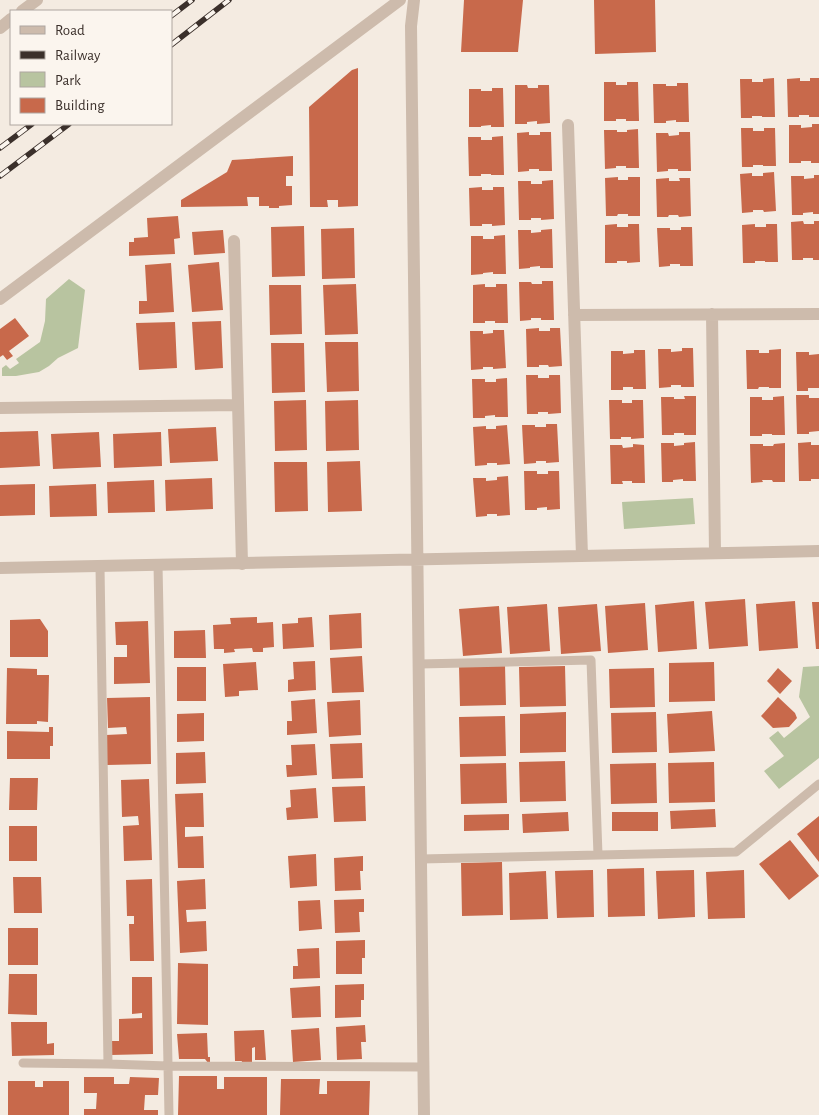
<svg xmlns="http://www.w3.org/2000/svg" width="819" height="1115" font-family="'Alegreya Sans',sans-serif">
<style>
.green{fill:#b8c4a0}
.building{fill:#c8694b}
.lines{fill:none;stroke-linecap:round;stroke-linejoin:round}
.service{stroke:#cdbbac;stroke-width:9}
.minor{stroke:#cdbbac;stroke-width:12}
.rail-casing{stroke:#3b302b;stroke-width:5.5}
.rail{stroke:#fbf5ee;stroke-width:4;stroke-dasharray:11;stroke-linecap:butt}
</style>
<rect width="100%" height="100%" fill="#f4ebe1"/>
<path class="green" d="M69,279L85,290L78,348L58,358L49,366L39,372L16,376H2V368L6,365L10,369L19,363L16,359L40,342L45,321L46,299Z
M693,498L695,524L624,529L622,502Z
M819,666V758L779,789L764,771L784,756L769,738L778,731L784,738L810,717L799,697L803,667Z"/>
<path class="building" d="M464,0H523L518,52H461Z
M594,0H655L656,52L595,54Z
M358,68V206L338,207V200H327L328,207H310L309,107L352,70Z
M774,78L775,117H762V116H752V118H741L740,79H752V82H763V79Z
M800,78V81H810V78H819V117H809V115H799V117H788L787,79Z
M604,82H616V85H627V82H638L639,121H626V119H616V121H604Z
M677,83H688L689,122H676V120L666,121V123H654L653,84H666V86H677Z
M515,85H527L528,88H538V85H549L550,123L537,124V121L527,122V124H515Z
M492,88H503L504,127H491V125L481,126V127H469V89H481V91H492Z
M812,124H819V163H811V161H801V163H789V125H801V128L812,127Z
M741,128H753V131H764V128H775L776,166H763V165H753V167H742Z
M638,129L639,168H626V166H616V168L605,169L604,130H617V132H627V130Z
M529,132V135H540V132H551L552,171H539V169H529V171L518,172L517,133Z
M679,132H690L691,171H678V169H668V171L657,172L656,133H668L669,136L679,135Z
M503,136L504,175H491V174H481V176H469L468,137H481V140H492V137Z
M293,156V176H286V186H292V205L279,206V208H269V206H259V197H247L248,206L181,207V200L227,172L232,160Z
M774,172L776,211L764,212L763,210H753V212L742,213L740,174L752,173V176H763V173Z
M814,175H819V214H813V212L803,213V215H792L791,176H804V179L814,178Z
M618,177V180H628V177H640V216H628V214H618L617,216H606L605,178Z
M669,178V181H680L679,178H690L691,216L679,217L678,215H669L668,217H657L656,179Z
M553,180L554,219L541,220V218H531V220H519L518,181H531V184H542V181Z
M482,187V190H493V187H504L505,225L492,226V224H482V226H470L469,188Z
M178,216L180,238L174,239L175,254L129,256V242H134V238L148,237L147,218Z
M803,221L804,224H814V221H819V260H813V258H803V260H792L791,222Z
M617,224V227H628V224H639L640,262L627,263V261H617V263H605V225Z
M755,224V227H766V224H777L778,262H765V261H755V263H743L742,225Z
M304,226L305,276L272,277L271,227Z
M681,227H692L693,266H680V264H670V266L659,267L657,228H670V230H681Z
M354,228L355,278L322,279L321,229Z
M552,229L553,268H540V266L530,267V268L519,269L518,230H531V233L541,232V230Z
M223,230L225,253L194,255L192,232Z
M505,235L506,274H493V272L483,273V274L471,275V236H483V239H494V236Z
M219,262L223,310L192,312L188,265Z
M171,263L174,312L139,314V301H147L145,265Z
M542,281H553L554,320H541V318H531V320L520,321L519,282H531L532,284H542Z
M356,284L358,334L325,335L323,285Z
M485,284V287H496V284H507L508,323H495V321H485V323H473V285Z
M269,285H301L302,334L270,335Z
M15,318L29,336L9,351L13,356L7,360L3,355L0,357V329Z
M221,321L223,368L195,370L192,322Z
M175,322L177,368L139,370L136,323Z
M539,328V331H550V328H560L562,366L549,367L548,365H539V367H527L526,329Z
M493,330H504L506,368L493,369V367H483V369L471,370L470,331H483V334L493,333Z
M325,342H358L359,391L327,392Z
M271,343H304L305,392L272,393Z
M682,348H693L694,387H681V385H671V387L659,388L658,349H671V352L682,351Z
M781,349V388H769V387H759L758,389H747L746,350H759V353H769V350Z
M634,350H645L646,389H633V387H623V390H611V351H623V354L634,353Z
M796,352H809V355L819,354V388H808V391H797Z
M526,375H538V378H549V375H560L561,413L548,414V412H538V414H527Z
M507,378L508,417H495V415L485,416V418H473L472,379H485V382H496V379Z
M796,395H809V398H819V431L809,432V434H797Z
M684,396H696V435H684V433H674V435H662L661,397H674V399H685Z
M784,396L785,435H772V434H762V436H750V397H762V400H773V397Z
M306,400L307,450L275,451L274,401Z
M358,400L359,450L326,451L325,401Z
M609,400H622V403H632V400H643L644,438L631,439V437H621V439H610Z
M546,424H557L559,462L546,463V461H536V463L524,464L522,425H535V427H546Z
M507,425L510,464L497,465V463H487V465L475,466L473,427L486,426V429H496V426Z
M216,427L218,461L170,463L168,429Z
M38,431L40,466L0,468V432Z
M99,432L101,467L53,469L51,434Z
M161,432L162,466L114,468L113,434Z
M695,442L696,481H683V479L673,480V482H662L661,443H674V446L684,445V443Z
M811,442V445H819V479H811V481H799L798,443Z
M785,443V482H773L772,480H762L763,482L751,483L750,444H763V446H773L774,444Z
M633,444L644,445L645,483H632V481H622L623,484H611L610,445H622L623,448L633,447Z
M360,461L362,511L328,512L327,462Z
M274,462H307L308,511L275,512Z
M524,471H537V474H548V471H559L560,509L547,510V507L537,508V510H525Z
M508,476L510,515L497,516V514H487V516L476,517L473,478H486V481L497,480V477Z
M212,478L213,509L166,511L165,480Z
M154,480L155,512L108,513L107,482Z
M35,484V515L0,516V485Z
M96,484L97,516L50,517L49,486Z
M745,599L748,646L709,649L705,602Z
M694,601L697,649L658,652L655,605Z
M795,601L798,648L759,651L756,604Z
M812,602H819V649H816Z
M645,603L648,650L608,653L605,606Z
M547,604L550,651L510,654L507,607Z
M597,604L601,651L561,654L558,607Z
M499,606L502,653L463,656L459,609Z
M361,613L362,648L330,650L329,615Z
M257,617V623L273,622L274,647L263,648V652H253L252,648L234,649L235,652L224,653V649H214L213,625L231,624L230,618Z
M312,617L314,647L283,649L282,624L298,623V618Z
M40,619L48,631V657H10V620Z
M148,621L150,683L114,684V657H127V645H116L115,622Z
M205,630L206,658H174V631Z
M362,656L364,692L332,693L330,658Z
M315,661L316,690L288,692V680L294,679L293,662Z
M256,662L258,690L239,691V696L225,697L223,664Z
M714,662L715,701L669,702V663Z
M505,665L506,705L460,706L459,666Z
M565,666L566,706L520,707L519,667Z
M177,667H206V701H177Z
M7,668L37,669V675H49L48,722L37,721V724H6Z
M654,668L655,707L610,708L609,669Z
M778,668L792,681L780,694L767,681Z
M150,697L151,764L107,765L106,735L127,734L126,727L108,728L107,698Z
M778,697L795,713L797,718L789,727L773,728L761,716Z
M315,699L317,733L287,735V721H292L291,701Z
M360,700L361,735L329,737L327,702Z
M712,711L715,751L669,753L667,714Z
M566,712V752L520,753V714Z
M656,712L657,752L612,753L611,713Z
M204,713V741L177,742V714Z
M505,716L506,756L460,757L459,717Z
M49,727H53V746H50V759H7V731L49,732Z
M362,743L363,778L332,779L330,744Z
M315,744L317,775L287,777L286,765H292L291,745Z
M205,752L206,783L176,784V753Z
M565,761L566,801L520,802L519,762Z
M714,762L715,802L669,803L668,763Z
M506,763L507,803L461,804L460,764Z
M656,763L657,803L611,804L610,764Z
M10,778H38L37,810H9Z
M149,779L152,860L124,861L123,826L139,825L138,816L122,817L121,780Z
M365,786L366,821L334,822L332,787Z
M316,788L318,818L287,820L286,808L291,807L290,790Z
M203,793L204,827H185V837L203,836L204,868H178L175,794Z
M715,809L716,827L671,829L670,811Z
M568,812L569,831L523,833L522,814Z
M612,812H658V831H612Z
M509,814V830L464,831V815Z
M819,816V862L797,834Z
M9,826H37V861H9Z
M790,840L819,876L789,900L759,864Z
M316,854L317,886L290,888L288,856Z
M363,856V871H360L361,890L335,891L334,858Z
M502,862L503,915L462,916L461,863Z
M644,868L645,916L608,917L607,869Z
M593,870L594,917L557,918L555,871Z
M694,870L695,917L658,919L656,871Z
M744,870L745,918L708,919L706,872Z
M546,871L548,919L510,920L509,873Z
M13,877H41L42,913H14Z
M152,879L154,961H130L129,924H134V916H127L126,880Z
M205,879L206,909L186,910L187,922L206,921L207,951L180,953L177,881Z
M364,899V912H359L360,932L335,933L334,900Z
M320,900L322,929L299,931L298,901Z
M8,928H38V965H8Z
M365,940V958H362V974H336V941Z
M319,948L320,978L293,979V966H298L297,949Z
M178,963L208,964V1025L177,1024Z
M9,974H37V1015L8,1014Z
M132,977H152L153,1054L111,1055V1041H119V1019L142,1018V1013L132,1014Z
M364,984V1000H361V1017L335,1018V985Z
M320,986L321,1017L292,1018L290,988Z
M11,1022H47V1044L54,1043V1055L12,1056Z
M365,1025L366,1042H361L362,1059L337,1060L336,1027Z
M319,1028L321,1060L293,1062L291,1030Z
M264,1030L266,1060H255V1047L252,1048V1063L241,1064L242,1061H235L234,1031Z
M207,1033L208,1057H210V1063H208L205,1059H179L177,1034Z
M179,1076H217V1089H224V1077H267V1115H178Z
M84,1077H114V1084H129L130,1077L159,1078L158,1095H145L144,1110H158V1115H84V1109H96L97,1093H84Z
M281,1079H320L319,1094H327V1081H370L369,1115H280Z
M8,1081H35V1087H43V1081H69V1115H8Z"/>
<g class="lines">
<path class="service" d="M158,565L169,1115
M100,567L108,1064
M419,664L591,660L598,855
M421,859L736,852L819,784
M23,1063L108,1064L168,1066L423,1067"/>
<path class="minor" d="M414,0L411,26L424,1115
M22,11L37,0
M0,28L11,19
M568,125L582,556
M234,241L242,564
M0,299L400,0
M712,314L715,553
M574,315L819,314
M0,408L238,405
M0,568L819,551"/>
<g class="rail-casing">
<path id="rail" d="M171,16L192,0
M171,45L229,0
M0,148L32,124
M0,176L69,124"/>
</g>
<use href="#rail" class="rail"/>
</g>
<rect x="10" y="10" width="162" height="115" fill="#fbf5ee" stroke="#aea6a0"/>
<rect x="20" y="26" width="25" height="8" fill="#cdbbac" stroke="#aea6a0"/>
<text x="55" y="35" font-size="15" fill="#3b302b">Road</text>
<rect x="20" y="51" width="25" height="8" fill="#3b302b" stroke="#aea6a0"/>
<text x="55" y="60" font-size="15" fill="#3b302b">Railway</text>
<rect x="20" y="72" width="25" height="15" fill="#b8c4a0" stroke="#aea6a0"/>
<text x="55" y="85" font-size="15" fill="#3b302b">Park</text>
<rect x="20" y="98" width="25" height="15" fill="#c8694b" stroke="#aea6a0"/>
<text x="55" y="110" font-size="15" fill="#3b302b">Building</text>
</svg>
